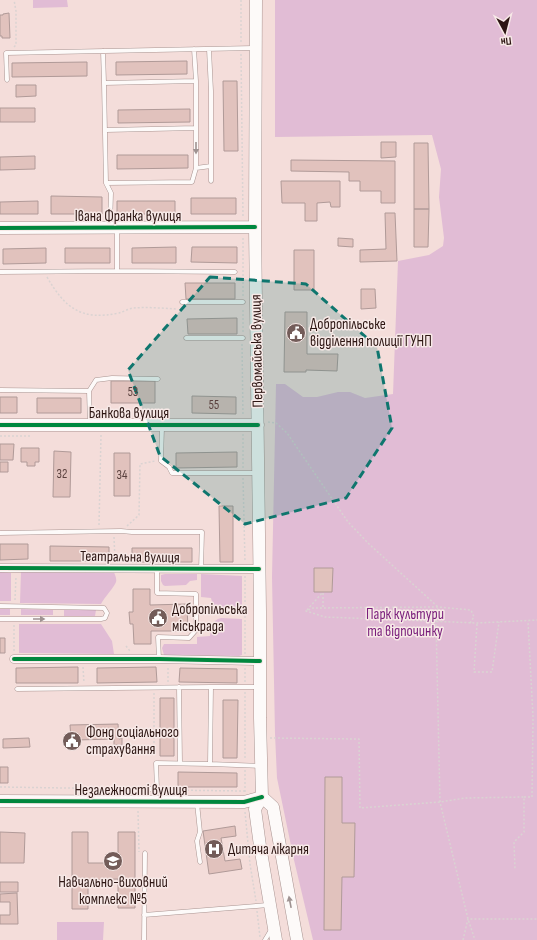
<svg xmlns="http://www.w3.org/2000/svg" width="537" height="940" font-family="'Sofia Sans Condensed',sans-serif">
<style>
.green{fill:#e1bcd5}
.building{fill:#e1c2bd;stroke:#b09a98}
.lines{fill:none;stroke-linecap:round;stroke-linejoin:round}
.lane-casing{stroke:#a99491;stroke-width:5}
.street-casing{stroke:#a99491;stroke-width:9}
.secondary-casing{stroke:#a99491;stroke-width:13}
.path{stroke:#dad3d2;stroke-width:1.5;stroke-dasharray:2 2;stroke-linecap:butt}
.lane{stroke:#fdfaf9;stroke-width:4}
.street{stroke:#fdfaf9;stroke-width:8}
.secondary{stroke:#fdfaf9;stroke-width:12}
.cycleway-casing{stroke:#f7e9e7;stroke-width:6}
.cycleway{stroke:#00873e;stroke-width:4}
.oneway{fill:#9f9392}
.marked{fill:#0f766e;fill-opacity:0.2;stroke:#0f766e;stroke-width:3;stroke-dasharray:8 5;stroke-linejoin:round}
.labels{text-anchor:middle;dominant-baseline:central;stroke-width:3;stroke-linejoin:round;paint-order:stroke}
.number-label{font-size:13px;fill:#5a413e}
.street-label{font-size:15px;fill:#2d1613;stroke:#f7e9e7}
.poi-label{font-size:15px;fill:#2d1613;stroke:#f7e9e7;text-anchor:start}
.park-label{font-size:15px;fill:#791d7b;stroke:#f7e9e7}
</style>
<rect width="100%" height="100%" fill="#f4ddda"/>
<path class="green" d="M33,0H67L68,7L33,8Z
M275,0H537V940H313L294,860L277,778L275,734L272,577L276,384H285L303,397H317L338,392H350L365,398L393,394L398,261L429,255L443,246L444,238L439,197L441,169L432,135L275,137Z
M21,571L114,572C115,575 117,579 116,582C115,586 104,598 101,604L20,603Z
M0,572L11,573V601H0Z
M165,574H197V580L190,581L186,585L165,586L163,585L161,581V575Z
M201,574L242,576V611L216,610L213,606L211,598L201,597Z
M0,609H10V615H0Z
M21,609L53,610V615H21Z
M64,610H96L95,616H64Z
M221,618L242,619V655L239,656L164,655L162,648L164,644H197V637L210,636C211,628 212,620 221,618Z
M19,624H101L112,641L114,654L19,653Z
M57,922H104L103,940H57Z"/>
<path class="building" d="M9,13L10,38H2V36H0V15H3V14Z
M187,61V74L116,75V62Z
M87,62V76L12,77V63Z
M223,81H237L238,151H224Z
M16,85H36V96L16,97Z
M0,108H35V122H0Z
M190,109V122L118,123V110Z
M381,142H396V157L381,158Z
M414,143H428L429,209H414Z
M117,155H188V168L117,169Z
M35,156V169L0,170V157Z
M291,160L395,161V203H381V191H360V181H349V172L291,171Z
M281,181H340V207H331L330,202L317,203V221H305V203H282Z
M51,196L102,197V214H51Z
M191,198H236V214H191Z
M38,201V214H0V202Z
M117,201H175V214H117Z
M414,209H429L428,247H414Z
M385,213H395L397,261L360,262V250L386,249Z
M338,238L353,239V247L338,246Z
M176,247V263H132V248Z
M192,247H237V263L191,262Z
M46,248V263L3,264V249Z
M65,248H110V263H65Z
M294,250H314V290H294Z
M185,283H235V299H186Z
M361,289H375L376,308L361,309Z
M285,312H307V354H338L337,371L306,370V372H284Z
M237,318V334H188L187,319Z
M111,381H155V403H111Z
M192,396L236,397V414L192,413Z
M0,397H17V413H0Z
M37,398H81V413H37Z
M0,444H14L13,460H0Z
M21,448H39V462H35V466H27V462H21Z
M54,451L71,452L70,497H53Z
M237,452V467L176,468V453Z
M114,453H130V496H114Z
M0,462H8V472H0Z
M219,506H233V562H220Z
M0,544H28V559L0,560Z
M50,546L109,547V561H50Z
M132,548H192V562H132Z
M314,568H333L332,592H314Z
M133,589H150V605L187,604L188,631H151V644H134L133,624H130L129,612H133Z
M0,638H5V653H0Z
M78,667V683H16V668Z
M156,667L157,682L97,683V668Z
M180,668L237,669V683L179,682Z
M160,698H174V756H160Z
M223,700H238L237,758H223Z
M118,724L119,739L122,738V745H114V739L76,740V746H67V739H71L70,725Z
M29,738L30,747L3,748V739Z
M0,767H8V783H0Z
M178,772L237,773V787H178Z
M325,777H342V823H355L354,877H342L341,930H324Z
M235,826L236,836L221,838L225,861L240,859L242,869L209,874L203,831Z
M0,832L25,833L24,863H0Z
M72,832H88V863H118V832H135V908H118V879L88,880V909H72Z
M0,882H18V892H0Z
M17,893L18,924H0V915H10V902H0V894Z"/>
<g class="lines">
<g class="lane-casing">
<path id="lane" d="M209,49L211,91V181
M103,51L104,83L196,81L194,49
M7,80L6,53L254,48
M104,83L106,183
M106,130L196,128
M196,168L211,166
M110,226L111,193L106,183L192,182L196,168V81
M117,271L235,272
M0,272L117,271V229
M182,302H243
M186,338H243
M0,390L89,391
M90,423L89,391L96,380L112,378L158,379
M162,427L161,461L169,467L172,473H256
M0,533L121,531L132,532H202L201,570
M157,569V593L196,594V630L189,638L158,637L159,659
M0,606L104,608L107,613L105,618L101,619H0
M179,687L180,763
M17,689L211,687
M210,764L261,766
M135,801V791L140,789H157L156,763L210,764L211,687H260
M197,803L200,832L197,841L200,862
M144,915L268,905
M144,940L145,853
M265,940L271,930"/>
</g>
<g class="street-casing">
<path id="street" d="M0,568L259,569
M14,659H159L260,661"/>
</g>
<g class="secondary-casing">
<path id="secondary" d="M256,0L255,227L260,611V718L262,797L255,809L260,846L276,940
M0,228L255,227
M0,425H258
M262,797L273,807L297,940
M0,801L244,802L262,797"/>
</g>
<path class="path" d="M241,0V42
M14,47L16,45V11L14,0
M241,54L243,218
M47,277C65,308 81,321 119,313C123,312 128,309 133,308C147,307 162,308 176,309
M243,296V236
M243,332V308
M242,344L243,416
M268,422L276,423L287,433L348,522L369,544L438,607L436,621L440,802L468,919L475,940
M0,436H30
M243,468V434
M243,478L245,562
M99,525L101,435
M127,526L139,515L140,464L155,461
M114,537L115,561
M15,600L16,576
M323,607V592
M307,610L323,592
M470,623L474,617L471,610L438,607L313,608L306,611L325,617L477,623L537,620
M477,624L474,672H492L499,622
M14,625V651
M126,646L130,651
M245,654V576
M83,667L84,683
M245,668V682
M168,682V667
M245,692V760
M154,693V757
M270,738L359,739L360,808L440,802L465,798L524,797V832L514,842L515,869
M0,787L130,789
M163,790L245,791
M245,792V770
M524,797H532L533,717L528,621
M138,811L139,852
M245,812L250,864L256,901
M257,911L260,937
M463,940L468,919H537"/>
<use href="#lane" class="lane"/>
<use href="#street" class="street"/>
<use href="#secondary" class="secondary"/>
<g class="cycleway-casing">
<path id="cycleway" d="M0,228L255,227
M0,425H258
M0,568L259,569
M14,659H159L260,661
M0,801L244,802L262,797"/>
</g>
<use href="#cycleway" class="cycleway"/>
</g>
<defs><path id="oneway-solid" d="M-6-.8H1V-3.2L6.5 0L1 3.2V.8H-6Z"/></defs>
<g class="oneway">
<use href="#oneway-solid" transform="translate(196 148) rotate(90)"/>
<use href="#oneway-solid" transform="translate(39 619)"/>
<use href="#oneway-solid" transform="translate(290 902) rotate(-101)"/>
</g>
<path class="marked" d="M210,277L306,284L377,347L392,428L346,498L245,524L160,456L128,370Z"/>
<defs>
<g id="civic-disc" transform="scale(1)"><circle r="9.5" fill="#735c59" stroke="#f7e9e7"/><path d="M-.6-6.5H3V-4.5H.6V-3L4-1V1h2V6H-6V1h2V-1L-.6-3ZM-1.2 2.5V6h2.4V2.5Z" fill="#fff"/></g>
<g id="hospital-disc" transform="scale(1)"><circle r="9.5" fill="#735c59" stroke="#f7e9e7"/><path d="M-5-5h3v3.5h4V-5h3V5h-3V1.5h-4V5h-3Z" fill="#fff"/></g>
<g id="school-disc" transform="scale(1)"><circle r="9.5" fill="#735c59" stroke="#f7e9e7"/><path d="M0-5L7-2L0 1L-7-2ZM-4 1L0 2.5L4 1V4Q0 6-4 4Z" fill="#fff"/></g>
</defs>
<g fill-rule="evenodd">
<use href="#civic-disc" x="296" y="333"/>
<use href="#civic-disc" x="158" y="618"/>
<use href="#civic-disc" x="72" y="741"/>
<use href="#hospital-disc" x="214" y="849"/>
<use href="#school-disc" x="113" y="861"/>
</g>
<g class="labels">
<g class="number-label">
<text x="133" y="392">53</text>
<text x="214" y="405">55</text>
<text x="62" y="474">32</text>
<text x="122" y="475">34</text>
</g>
<g class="street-label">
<text x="128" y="216">Івана Франка вулиця</text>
<text transform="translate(257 351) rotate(-91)">Первомайська вулиця</text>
<text x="129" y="413">Банкова вулиця</text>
<text transform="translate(130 557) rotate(1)">Театральна вулиця</text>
<text x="131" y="790">Незалежності вулиця</text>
</g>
<g class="poi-label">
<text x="310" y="324">Добропільське<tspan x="310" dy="17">відділення полиції ГУНП</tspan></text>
<text x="172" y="609">Добропільська<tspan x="172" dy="17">міськрада</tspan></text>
<text x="86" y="732">Фонд соціального<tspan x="86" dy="17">страхування</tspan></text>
<text x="228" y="849">Дитяча лікарня</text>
<text x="113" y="882" text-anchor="middle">Навчально-виховний<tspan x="113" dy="17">комплекс №5</tspan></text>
</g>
<g class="park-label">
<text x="405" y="614">Парк культури<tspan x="405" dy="17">та відпочинку</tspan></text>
</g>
</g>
<g transform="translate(505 32) rotate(173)" stroke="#f7e9e7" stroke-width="3" paint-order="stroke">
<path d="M0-3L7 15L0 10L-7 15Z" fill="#2d1613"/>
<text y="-6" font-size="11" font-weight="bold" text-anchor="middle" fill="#2d1613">Пн</text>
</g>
</svg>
